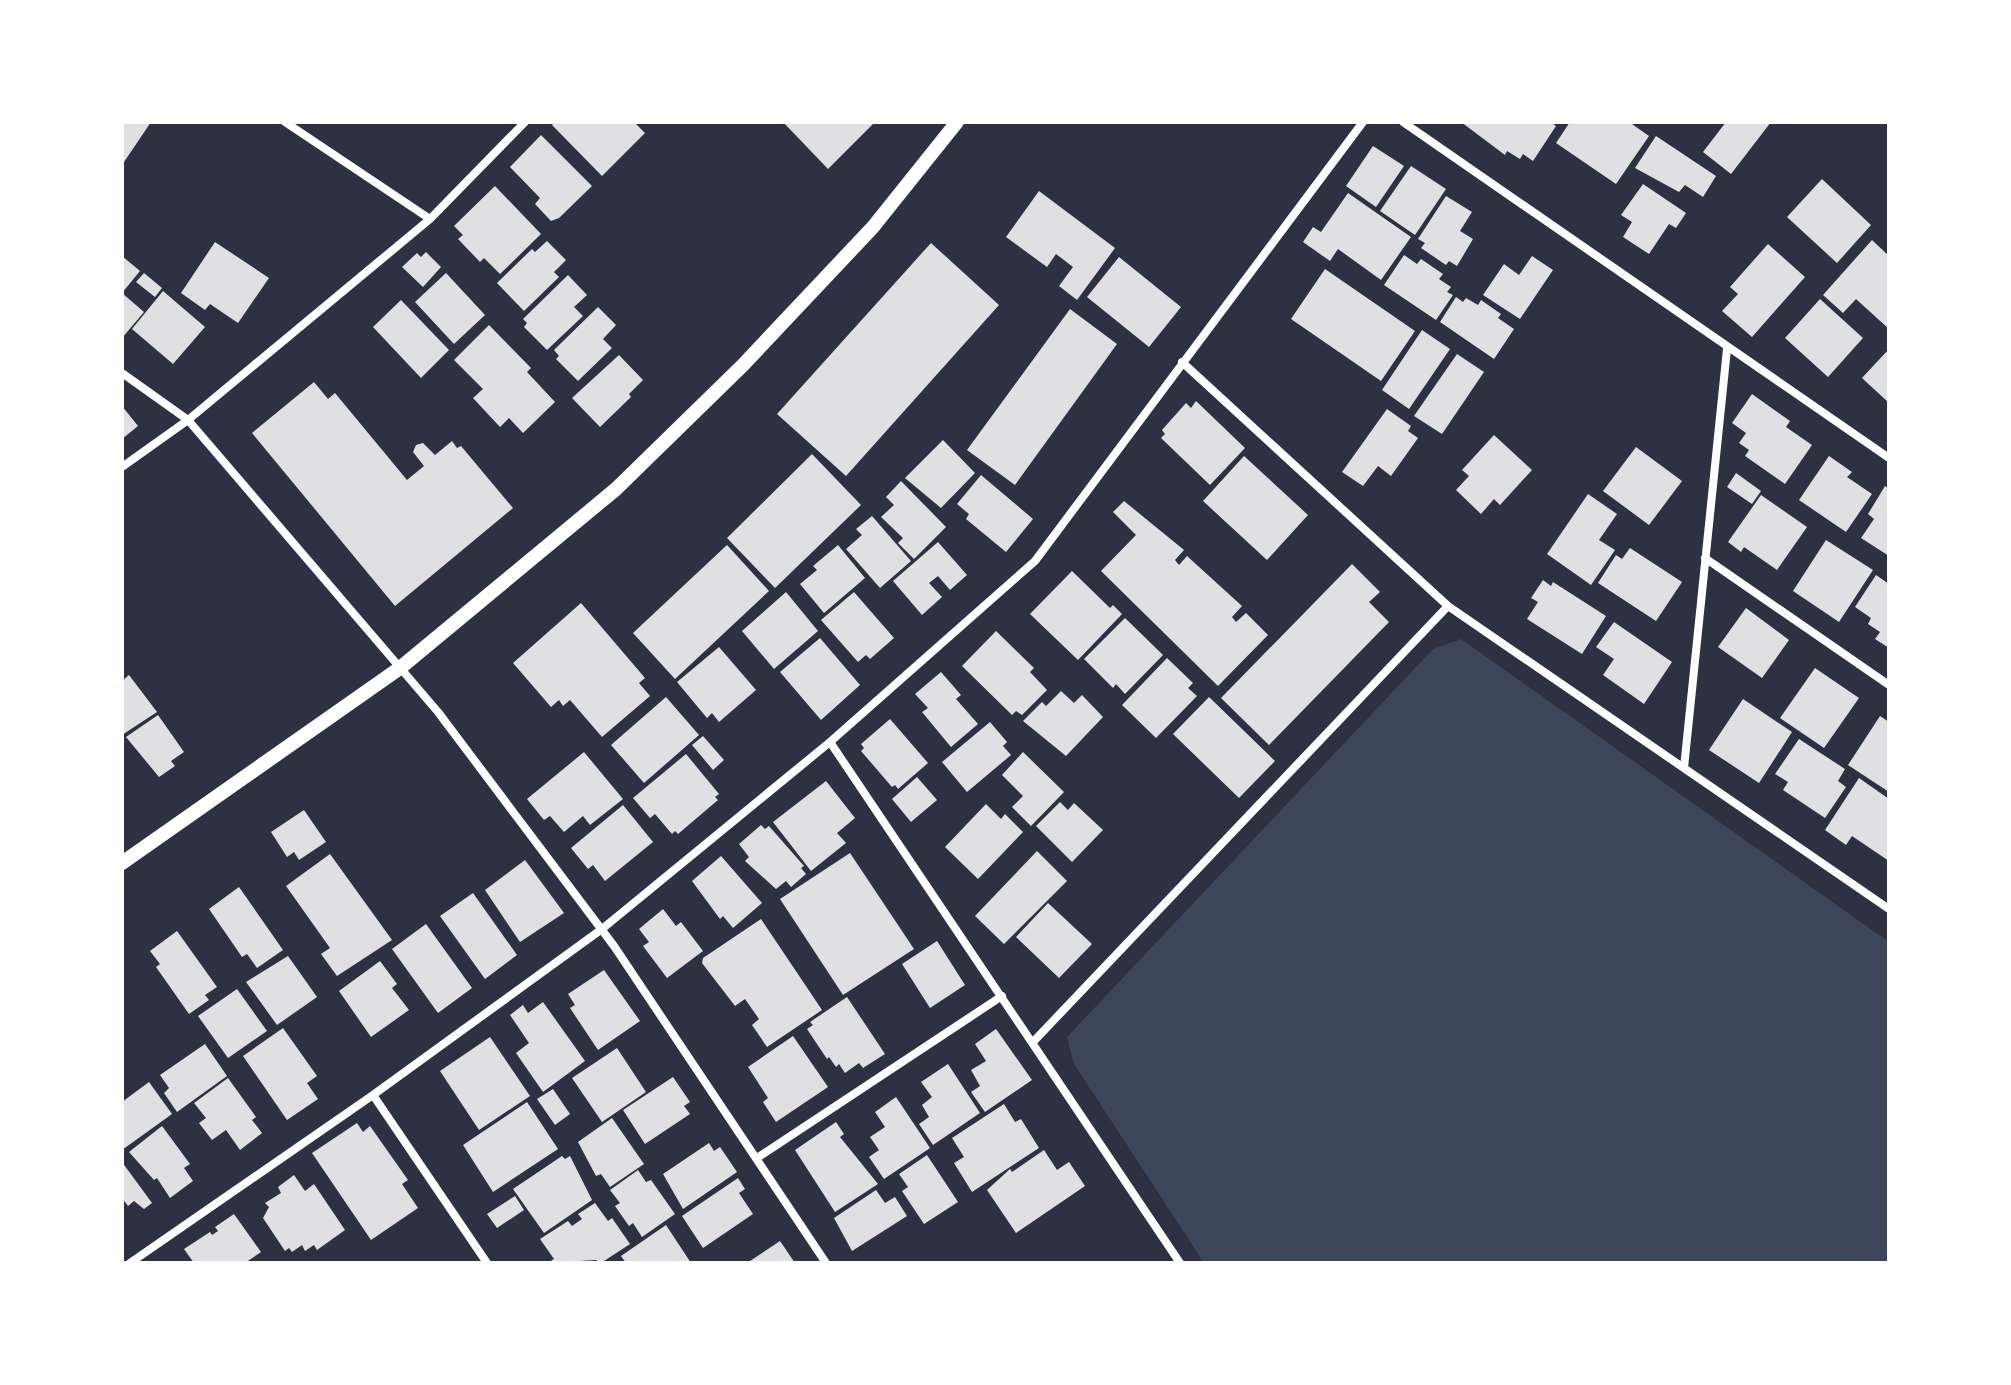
<svg xmlns="http://www.w3.org/2000/svg" width="2011" height="1385" font-family="'Fira Sans Condensed',sans-serif">
<style>
.green{fill:#3c4559}
.building{fill:#e0e0e3}
.lines{fill:none;stroke-linecap:round;stroke-linejoin:round}
.minor{stroke:#fff;stroke-width:8}
.tertiary{stroke:#fff;stroke-width:14}
</style>
<rect width="100%" height="100%" fill="#2d3142"/>
<path class="green" d="M1461,639L1889,942V1263H1204L1074,1064L1067,1037L1433,649Z"/>
<path class="building" d="M122,122H151L122,165Z
M555,122H634L645,133L602,176L552,125Z
M783,122H875L828,169Z
M1461,122H1550L1556,126L1533,161L1523,154L1520,159L1507,151L1505,155Z
M1570,122H1629L1649,136L1616,184L1556,143Z
M1726,122H1771L1731,174L1703,152Z
M541,135L592,186L559,218L551,221L535,204L540,198L510,167Z
M1656,136L1716,176L1703,197L1685,185L1679,192L1635,168Z
M1373,146L1404,166L1376,207L1346,186Z
M1411,166L1446,189L1415,235L1380,211Z
M1822,179L1871,225L1837,263L1787,217Z
M1643,184L1686,213L1676,228L1669,224L1649,254L1623,237L1632,222L1621,215Z
M495,186L541,234L500,274L484,258L480,262L458,239L463,235L454,226Z
M1039,191L1115,248L1077,300L1059,286L1073,267L1056,254L1047,267L1006,237Z
M1348,193L1411,237L1381,280L1338,249L1330,261L1303,242L1313,227L1321,232Z
M1446,196L1472,212L1460,231L1473,239L1457,266L1449,261L1446,265L1421,248L1425,243L1418,239Z
M1872,240L1889,256V329L1856,299L1843,313L1823,295Z
M547,241L566,260L554,272L559,277L524,311L497,283L532,249L535,252Z
M215,242L269,278L238,323L210,304L205,310L181,293Z
M931,243L999,305L846,476L777,414Z
M1768,244L1805,277L1752,337L1722,311L1738,294L1730,287Z
M426,252L441,267L423,287L402,267L417,253L421,257Z
M1404,255L1417,264L1421,259L1443,274L1439,279L1451,287L1447,292L1453,295L1436,320L1384,285Z
M122,256L140,271L122,293Z
M1532,256L1553,270L1520,319L1483,295L1504,264L1519,275Z
M1119,257L1181,307L1149,347L1087,297Z
M1325,269L1415,331L1381,381L1291,319Z
M144,273L162,288L155,297L136,282Z
M446,273L485,315L454,344L415,302Z
M568,275L587,295L574,307L583,316L547,350L524,327L527,323L523,319Z
M163,291L205,327L173,364L132,329Z
M122,293L144,312L122,338Z
M1456,297L1463,302L1466,298L1478,305L1481,300L1501,314L1498,318L1514,329L1494,359L1440,322Z
M1820,299L1863,338L1828,377L1785,338Z
M401,300L449,350L421,378L373,327Z
M598,307L616,325L603,339L612,348L578,381L556,359L559,356L554,350Z
M1070,309L1117,344L1015,485L967,450Z
M489,325L531,368L527,372L555,402L523,433L509,418L500,427L473,398L483,389L454,360Z
M1422,330L1450,349L1409,409L1382,390Z
M1889,349V403L1862,378Z
M1457,354L1484,372L1442,434L1414,416Z
M619,355L643,380L629,394L631,397L600,427L572,398Z
M314,382L328,399L335,393L407,480L424,466L413,452L416,445L423,443L435,455L452,441L457,448L461,446L513,508L395,606L252,433Z
M1752,394L1790,421L1786,427L1812,445L1785,484L1745,456L1749,450L1739,443L1746,433L1732,423Z
M1196,401L1245,448L1210,485L1161,438L1165,434L1162,430L1186,403L1191,408Z
M122,406L138,426L122,439Z
M1387,409L1411,426L1408,431L1418,438L1391,476L1378,466L1363,486L1342,472Z
M1494,435L1532,470L1500,505L1494,499L1481,514L1456,490L1469,476L1462,470Z
M943,440L975,473L941,508L905,478Z
M1636,447L1682,481L1649,525L1603,491Z
M812,454L861,505L775,588L727,538Z
M1244,456L1308,515L1267,560L1203,501Z
M1829,456L1852,472L1847,477L1872,494L1846,532L1799,500Z
M1736,473L1761,491L1752,504L1727,487Z
M981,475L1033,519L1006,552L966,519L969,514L957,504Z
M901,481L946,527L914,559L898,543L903,538L881,517L894,505L886,497Z
M1885,486L1889,489V556L1861,538L1874,519L1868,514Z
M1588,494L1617,514L1599,540L1615,550L1591,585L1547,554Z
M1761,495L1807,527L1777,570L1744,547L1741,552L1728,542Z
M1124,501L1184,550L1175,560L1179,565L1187,556L1242,606L1232,617L1236,622L1246,613L1268,635L1218,686L1101,571L1136,535L1113,512Z
M872,516L911,561L880,588L846,549L862,535L856,529Z
M1826,540L1873,570L1839,622L1793,591Z
M938,542L967,575L950,590L938,576L929,583L942,597L922,615L893,581Z
M727,545L769,591L675,679L633,633Z
M838,545L865,578L824,613L800,584L817,570L813,566Z
M1630,548L1682,582L1656,621L1598,583L1616,555L1622,559Z
M1352,564L1380,592L1369,602L1389,622L1269,745L1221,698Z
M1072,571L1110,608L1113,605L1122,614L1078,660L1030,614Z
M1876,575L1889,584V648L1875,639L1880,632L1868,624L1871,618L1855,607Z
M1543,580L1551,586L1553,582L1606,616L1582,654L1527,619L1538,602L1531,598Z
M786,592L818,631L774,669L742,631Z
M854,592L894,638L870,659L866,655L858,662L821,620Z
M581,603L645,678L639,683L650,696L602,737L570,700L563,706L559,700L551,707L513,663Z
M1746,608L1789,640L1762,678L1718,647Z
M1125,618L1163,655L1125,694L1116,684L1113,688L1084,659Z
M1614,622L1672,662L1644,704L1603,675L1614,659L1596,647Z
M996,631L1034,668L1030,672L1047,690L1022,715L1016,711L1012,715L962,666Z
M820,638L860,685L821,720L780,672Z
M719,647L756,690L719,722L712,713L707,718L677,682Z
M1167,658L1193,683L1188,688L1197,696L1156,738L1122,705Z
M1815,668L1859,698L1824,748L1780,718Z
M941,672L961,695L956,699L978,724L951,747L922,712L928,708L915,694Z
M129,675L157,712L122,735V681Z
M1061,691L1074,703L1082,695L1103,717L1066,756L1023,721L1042,702L1046,706Z
M666,697L699,735L644,783L611,745Z
M1209,697L1275,761L1239,798L1173,734Z
M1743,699L1792,732L1759,783L1709,750Z
M158,715L184,752L171,761L175,766L159,777L126,737Z
M1880,716L1889,722V792L1848,765Z
M890,719L928,763L898,789L895,785L892,787L861,751L864,748L861,744Z
M990,722L1007,742L1003,746L1011,755L967,792L942,762Z
M703,736L724,760L713,770L692,745Z
M1799,739L1845,769L1838,781L1846,787L1825,818L1783,790L1788,782L1775,774Z
M584,752L623,799L590,825L583,816L564,832L550,816L544,820L527,799Z
M1023,752L1064,792L1031,826L1012,807L1023,796L1002,775Z
M686,754L719,794L715,797L718,800L678,834L675,831L672,834L655,814L650,818L633,798Z
M917,777L937,800L911,822L892,799Z
M1859,778L1889,799V861L1852,836L1846,845L1825,830Z
M826,781L855,818L837,833L846,843L811,871L773,822Z
M1060,802L1068,810L1074,803L1103,830L1072,862L1036,826Z
M986,804L1001,819L1005,814L1023,832L978,879L945,847Z
M623,805L653,842L605,881L593,865L588,869L571,848Z
M304,810L326,842L299,860L294,852L287,857L271,832Z
M761,825L765,829L769,826L804,866L801,868L806,874L791,887L786,881L776,889L745,861L749,857L739,844Z
M1037,851L1067,881L1004,944L975,916Z
M850,853L914,949L843,995L780,899Z
M330,854L392,940L337,976L321,954L330,948L286,886Z
M721,856L762,903L733,928L723,916L720,919L692,881Z
M525,860L564,913L520,942L485,890Z
M239,887L283,950L257,968L247,954L242,957L209,909Z
M473,893L517,955L485,979L440,916Z
M1048,903L1092,944L1059,978L1016,937Z
M663,909L676,926L681,922L703,951L667,978L643,946L649,942L639,929Z
M761,919L822,1010L767,1047L752,1025L759,1019L745,999L735,1006L702,963L703,958Z
M426,924L472,988L438,1013L392,949Z
M177,931L217,987L205,995L209,1000L189,1014L156,967L160,964L150,951Z
M937,941L965,985L930,1008L902,964Z
M288,956L317,997L277,1025L246,982Z
M380,961L397,984L392,988L409,1010L371,1037L339,991Z
M604,970L640,1021L598,1050L570,1008L575,1005L568,994Z
M237,989L267,1031L228,1058L198,1016Z
M847,997L885,1054L863,1068L859,1063L845,1073L839,1064L836,1067L829,1057L827,1059L807,1029L813,1025L810,1022Z
M543,1002L585,1061L543,1092L516,1053L529,1043L510,1015L523,1005L528,1013Z
M283,1028L317,1076L307,1083L318,1099L287,1120L243,1056Z
M996,1029L1032,1080L985,1112L971,1092L980,1086L971,1070L986,1061L975,1044Z
M793,1036L828,1087L776,1122L763,1102L768,1098L748,1067Z
M490,1037L530,1096L479,1130L440,1071Z
M205,1044L227,1076L177,1112L164,1093L169,1088L160,1075Z
M617,1048L646,1092L602,1122L572,1078Z
M948,1064L980,1113L933,1145L919,1124L929,1117L922,1105L932,1097L921,1082Z
M673,1077L690,1102L684,1106L690,1114L645,1144L623,1110Z
M228,1078L256,1117L252,1120L262,1133L240,1150L226,1130L212,1140L199,1123L206,1118L194,1103Z
M149,1082L172,1114L122,1150V1102Z
M553,1089L570,1114L555,1125L537,1099Z
M896,1097L930,1148L884,1179L869,1157L879,1150L870,1137L885,1127L875,1112Z
M527,1102L558,1149L493,1192L463,1145Z
M1004,1104L1015,1122L1021,1119L1039,1148L972,1192L954,1163L964,1157L952,1138Z
M612,1118L644,1164L610,1187L601,1174L596,1176L578,1142Z
M836,1122L844,1134L840,1137L878,1184L835,1212L795,1150Z
M357,1123L363,1132L370,1126L408,1180L402,1184L418,1208L371,1240L312,1153Z
M162,1126L190,1164L184,1168L193,1181L170,1198L157,1178L154,1180L129,1152Z
M709,1143L714,1151L720,1147L737,1172L683,1209L663,1174Z
M1044,1150L1057,1170L1069,1162L1085,1186L1016,1233L987,1190L1010,1169L1012,1172Z
M927,1155L958,1202L924,1224L902,1191L908,1187L899,1174Z
M562,1156L565,1159L570,1156L592,1200L544,1233L513,1189Z
M122,1162L152,1203L144,1209L134,1201L128,1206L122,1198Z
M638,1170L646,1182L651,1180L675,1214L642,1237L633,1223L629,1226L615,1206L620,1203L610,1190Z
M294,1175L305,1191L314,1184L345,1230L317,1250L314,1245L305,1251L302,1245L292,1252L289,1248L285,1251L263,1218L269,1207L265,1203L281,1193L278,1187Z
M738,1178L745,1189L739,1193L753,1214L703,1248L682,1216Z
M876,1190L885,1203L895,1197L907,1216L852,1251L834,1218Z
M515,1196L524,1210L497,1228L487,1214Z
M595,1203L608,1221L612,1218L630,1244L601,1263L596,1260L547,1263L554,1259L540,1239L568,1221L572,1226L582,1219L578,1214Z
M234,1214L261,1252L245,1263H194L184,1249L210,1232L212,1235L218,1231L215,1227Z
M666,1225L691,1263H626L621,1256Z
M780,1241L795,1263H747Z"/>
<g class="lines">
<path class="minor" d="M285,122L430,219
M1403,122L1889,458
M1182,362L1448,606L1889,909
M122,373L188,420L438,712L614,946L826,1263
M122,467L188,420L430,219L525,122
M1705,558L1889,685
M830,742L1180,1263
M1684,768L1727,349
M1033,1042L1448,606
M373,1095L487,1263
M757,1158L1002,996
M130,1263L373,1095L602,929L830,742L1035,561L1363,122"/>
<path class="tertiary" d="M122,863L400,668L616,489L743,365L873,227L957,122"/>
</g>
<rect width="2011" height="1385" fill="none" stroke="#ffffff" stroke-width="248"/>
</svg>
